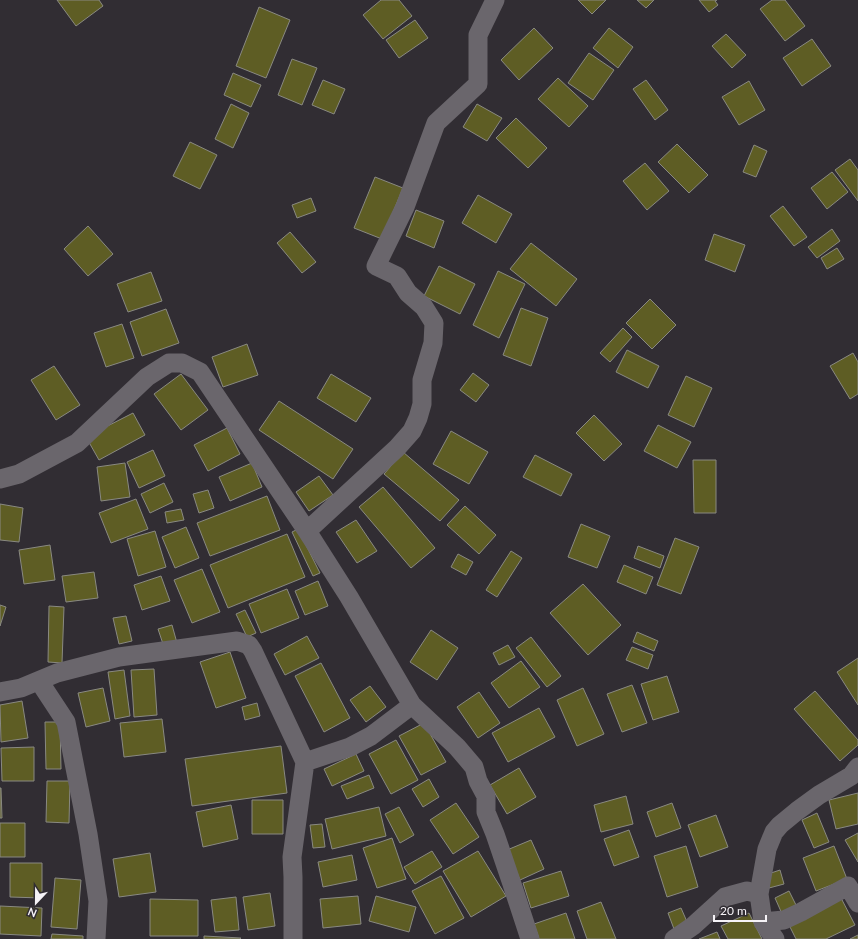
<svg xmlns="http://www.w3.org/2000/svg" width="858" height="939" font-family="Lato,sans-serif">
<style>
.building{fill:#5e5d24;stroke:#898982}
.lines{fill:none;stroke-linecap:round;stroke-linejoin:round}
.street{stroke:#6a666c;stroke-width:19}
</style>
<rect width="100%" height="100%" fill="#312d33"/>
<path class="building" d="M57,0H99L103,6L76,26Z
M381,0H399L412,16L383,39L363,15Z
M578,0H606L592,14Z
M637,0H654L646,8Z
M699,0H717L715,1L718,5L709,12Z
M772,0H785L805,26L785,41L760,9Z
M259,7L290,20L266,78L236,66Z
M415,20L428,38L399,58L386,40Z
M534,28L553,48L519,80L501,60Z
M609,28L633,47L618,68L593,48Z
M726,34L746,55L732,68L712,46Z
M812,39L831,66L802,86L783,58Z
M589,53L614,70L593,100L568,83Z
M292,59L317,68L302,105L278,95Z
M233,73L261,85L251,107L224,95Z
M558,78L588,106L569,127L538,99Z
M323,80L345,89L334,114L312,105Z
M646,80L668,110L655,120L633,89Z
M749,81L765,110L739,125L722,97Z
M231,104L249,113L233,148L215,139Z
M477,104L502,118L487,141L463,127Z
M516,118L547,148L528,168L496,138Z
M190,142L217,155L200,189L173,176Z
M677,144L708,175L689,193L658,162Z
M754,145L767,151L756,177L743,172Z
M850,159L858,170V201L835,170Z
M645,163L669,191L647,210L623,181Z
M832,172L848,192L827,209L811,188Z
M375,177L403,188L382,239L354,228Z
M478,195L512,214L496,243L462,223Z
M311,198L316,211L297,218L292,205Z
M783,206L807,237L794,246L770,216Z
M416,210L444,221L434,248L406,236Z
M88,226L113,254L88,276L64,249Z
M832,229L840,241L817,258L808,247Z
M290,232L316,262L302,273L277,243Z
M714,234L745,245L735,272L705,260Z
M531,243L577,279L556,306L510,269Z
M837,248L844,259L827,269L821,258Z
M439,266L475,284L460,314L424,296Z
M498,271L525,284L499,338L473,325Z
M151,272L162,301L128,312L117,284Z
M650,299L676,325L652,349L626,323Z
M521,308L548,318L531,366L503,355Z
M166,309L179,343L142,356L130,322Z
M122,324L134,358L106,367L94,333Z
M623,328L632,337L610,362L600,353Z
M247,344L258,375L223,387L212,357Z
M627,350L659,366L648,388L616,372Z
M853,353L858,362V394L850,399L830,366Z
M54,366L80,405L56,420L31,380Z
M473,373L489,385L476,402L460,390Z
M181,374L208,410L181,430L154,394Z
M331,374L371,398L356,422L317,398Z
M686,376L712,388L694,427L668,415Z
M279,401L353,449L333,479L259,430Z
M133,413L145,435L99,460L86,437Z
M594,415L622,444L604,461L576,433Z
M658,425L691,442L677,468L644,451Z
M227,428L240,454L208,471L194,445Z
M451,431L488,452L469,484L433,464Z
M153,450L165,476L139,488L127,462Z
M403,452L459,500L440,521L384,474Z
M535,455L572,474L561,496L523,477Z
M693,460H716V513H694Z
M125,463L130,497L101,501L97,467Z
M252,463L262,487L230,501L219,477Z
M319,476L333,495L309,511L296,492Z
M164,483L173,502L150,513L141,494Z
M383,487L435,548L411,568L359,507Z
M208,490L214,508L199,513L193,494Z
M267,496L280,530L210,556L197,523Z
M136,499L148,529L111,543L99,513Z
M0,504L23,508L19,542L0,540Z
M465,506L496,535L479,554L447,525Z
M181,509L184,520L167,523L165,512Z
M356,520L377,551L357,563L336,532Z
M581,524L610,536L597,568L568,557Z
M186,527L199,558L175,568L162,537Z
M298,529L320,573L313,576L292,532Z
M155,531L166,567L138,576L127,539Z
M287,534L305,577L228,608L210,565Z
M675,538L699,547L681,594L657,585Z
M50,545L55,580L24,584L19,550Z
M638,546L664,556L660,568L634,558Z
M511,551L522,558L497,597L486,590Z
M458,554L473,562L466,575L451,567Z
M624,565L653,577L646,594L617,582Z
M202,569L220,612L192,623L174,580Z
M94,572L98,598L66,602L62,576Z
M161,576L170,601L142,610L134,585Z
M318,581L328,606L305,615L295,591Z
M583,584L621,625L588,655L550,613Z
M287,589L299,618L261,633L249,604Z
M0,605L6,607L0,626Z
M49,606L64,607L62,663L48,662Z
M245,610L256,633L247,637L236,614Z
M126,616L132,641L119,644L113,618Z
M172,625L177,643L164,647L158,629Z
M431,630L458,648L437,680L410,662Z
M637,632L658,641L654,651L633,642Z
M307,636L319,658L285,675L274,654Z
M531,637L561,676L547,687L516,648Z
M508,645L515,657L499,665L493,653Z
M632,647L653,655L648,669L626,660Z
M230,652L246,698L216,708L200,662Z
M858,658V705L837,672Z
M521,661L540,687L509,708L491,683Z
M321,663L350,718L324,732L295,676Z
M154,669L157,715L134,717L131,670Z
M124,670L130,716L115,719L108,672Z
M667,676L679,712L653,720L641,684Z
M632,685L647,723L622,732L607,694Z
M370,686L386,707L366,722L350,700Z
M103,688L110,721L86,727L78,693Z
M583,688L604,734L577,746L557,700Z
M815,691L858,740V745L840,761L794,709Z
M479,692L500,723L478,738L457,707Z
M22,701L28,738L1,742L0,705Z
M257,703L260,716L245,720L242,707Z
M539,708L555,737L508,762L492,733Z
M162,719L166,752L124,757L120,723Z
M45,722H60L61,769H46Z
M424,723L446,762L421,775L399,736Z
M396,740L418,780L391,794L369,754Z
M281,746L287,793L192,806L185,759Z
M34,747V781H2L1,748Z
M356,754L364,771L332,786L324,769Z
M519,768L536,797L507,814L490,785Z
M369,775L374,788L347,799L341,786Z
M429,779L439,797L423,807L412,789Z
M47,781H70L69,823L46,822Z
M0,788H1L2,818H0Z
M858,793V824L836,829L829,800Z
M626,796L633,824L601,832L594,805Z
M252,800H283V834H252Z
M456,803L479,837L453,854L430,820Z
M672,803L681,828L656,837L647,812Z
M231,805L238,839L203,847L196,812Z
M379,807L386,836L332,849L325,819Z
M399,807L414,835L400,843L385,814Z
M817,813L829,842L814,848L802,820Z
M716,815L728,847L700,857L688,825Z
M0,823H25V857H0Z
M322,824L325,847L313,848L310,825Z
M629,830L639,857L614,866L604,839Z
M858,833V862L845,840Z
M392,838L406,879L377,888L363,848Z
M531,840L544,869L520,880L507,850Z
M686,846L698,887L667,897L654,856Z
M834,846L847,879L816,891L803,858Z
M432,851L442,867L415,884L404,867Z
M478,851L506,896L471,917L443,871Z
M150,853L156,892L119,897L113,859Z
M352,855L357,880L323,887L318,862Z
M10,863H42V898L10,897Z
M780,870L784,884L769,888L765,875Z
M561,871L569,896L531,908L523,883Z
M441,876L464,918L435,934L412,891Z
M55,878L81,880L77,929L51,927Z
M789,891L798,909L783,916L775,898Z
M270,893L275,926L248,930L243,897Z
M358,896L361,924L323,928L320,899Z
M376,896L416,907L409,932L369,921Z
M840,896L855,925L826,939H796L787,921Z
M236,897L239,930L215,932L211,900Z
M150,899L198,900V936H150Z
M601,902L616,939H587L577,911Z
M0,906L42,908L41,936L0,934Z
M681,908L688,924L674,929L668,913Z
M566,913L575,939H539L534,924Z
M749,913L762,939H728L721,926Z
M717,932L720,939H699Z
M52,934L83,936V939H51Z
M858,935V939H850Z
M204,936L241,938L240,939H204Z"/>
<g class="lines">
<path class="street" d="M0,479L19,474L77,443L147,377L169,363H182L200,372L307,531L349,597L412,705L457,747L474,767L478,781L486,796V812L495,834L512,884L530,939
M307,531L397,448L412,431L418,418L422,404V380L433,343L434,323L424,307L408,293L397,276L376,266L405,207L436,123L478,84V35L495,0
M39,681L66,722L88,834L98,901L96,939
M0,692L21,688L57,673L119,657L237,641L249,645L253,651L305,762L292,857L293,877V939
M305,762L350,747L371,736L412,705
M759,894L767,849L774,832L780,825L797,811L819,795L851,776L858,767
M763,922L784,920L801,912L848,886L858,903
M674,939L693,926L725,897L747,891L759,894L763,922L775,939"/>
</g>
<g transform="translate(36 903) rotate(202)" stroke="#312d33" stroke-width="3" paint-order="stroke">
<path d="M0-3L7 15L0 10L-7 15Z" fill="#f6f3f7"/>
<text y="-6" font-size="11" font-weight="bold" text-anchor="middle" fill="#f6f3f7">N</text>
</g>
<path d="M714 915v6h52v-6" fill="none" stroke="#f6f3f7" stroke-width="2"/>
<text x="720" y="915" font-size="12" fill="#f6f3f7" stroke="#312d33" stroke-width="3" paint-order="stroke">20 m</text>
</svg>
